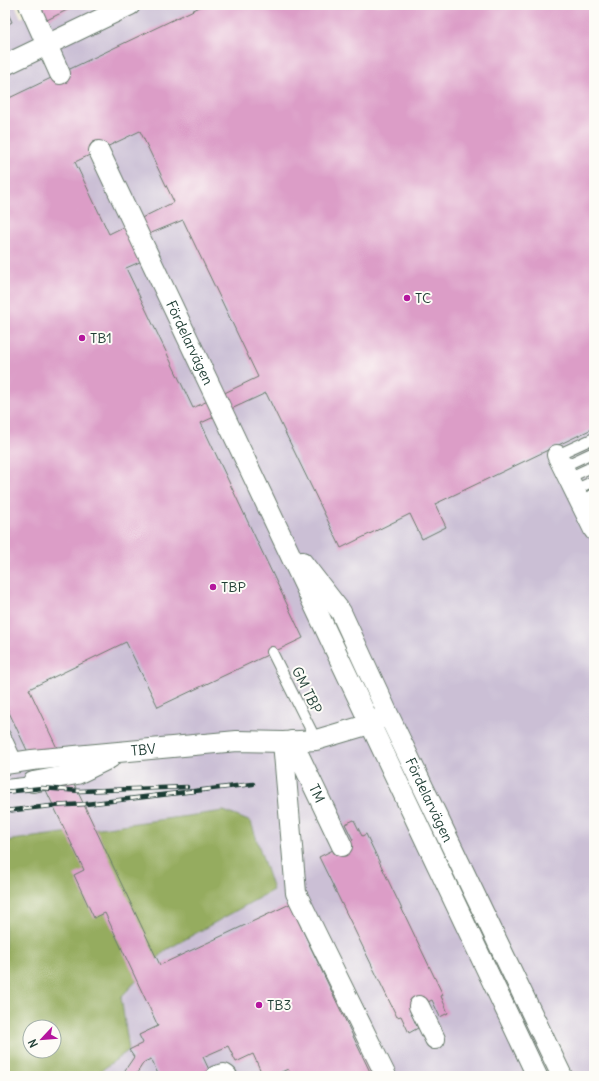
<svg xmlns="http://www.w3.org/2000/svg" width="599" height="1081" font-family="Delius,sans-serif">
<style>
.industrial{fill:#cbbfd5;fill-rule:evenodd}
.forest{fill:#95ac5e;stroke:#5a7449;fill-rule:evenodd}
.building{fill:#dc9dc7;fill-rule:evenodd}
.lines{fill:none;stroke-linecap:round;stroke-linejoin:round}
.service-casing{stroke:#697b6d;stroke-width:12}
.minor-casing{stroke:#697b6d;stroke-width:22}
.service{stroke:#fff;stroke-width:10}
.minor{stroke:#fff;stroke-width:20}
.rail-casing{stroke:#1f3d34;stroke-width:4.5}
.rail{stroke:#fdfcf7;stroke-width:3;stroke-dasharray:9;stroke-linecap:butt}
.poi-dot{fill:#b5179e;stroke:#fdfcf7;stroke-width:1.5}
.labels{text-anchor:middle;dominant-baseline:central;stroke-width:4;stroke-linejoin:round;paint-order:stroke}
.poi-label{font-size:14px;fill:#1f3d34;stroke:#fdfcf7;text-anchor:start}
.street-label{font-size:14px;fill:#1f3d34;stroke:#fdfcf7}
</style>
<rect width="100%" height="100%" fill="#fdfcf7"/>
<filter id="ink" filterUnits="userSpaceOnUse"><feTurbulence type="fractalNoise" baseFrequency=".025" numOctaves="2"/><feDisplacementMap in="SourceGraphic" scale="8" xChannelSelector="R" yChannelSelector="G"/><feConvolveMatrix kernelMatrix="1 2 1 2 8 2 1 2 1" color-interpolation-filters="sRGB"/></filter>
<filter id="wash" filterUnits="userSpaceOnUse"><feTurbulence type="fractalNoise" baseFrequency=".012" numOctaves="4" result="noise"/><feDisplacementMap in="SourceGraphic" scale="16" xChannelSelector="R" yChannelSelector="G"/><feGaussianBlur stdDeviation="0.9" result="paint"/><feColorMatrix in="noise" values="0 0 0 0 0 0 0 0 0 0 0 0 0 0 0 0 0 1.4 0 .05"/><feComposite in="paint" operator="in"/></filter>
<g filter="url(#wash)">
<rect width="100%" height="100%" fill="#f2edd8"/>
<path class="industrial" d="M5,5H15L21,18L29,14L25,5H594V1076H5ZM30,1027H54V1051H30Z"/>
<path class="forest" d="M224,811L251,822L273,890L166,950L121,997L129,1050L94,1076H5V841ZM30,1027H54V1051H30Z"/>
<g id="blocks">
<path class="building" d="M37,5H77L45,21Z
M204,5H594V428L435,504L446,527L422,539L410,514L341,548L266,393L201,423L303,638L158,707L126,642L29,689L160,965L290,904L372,1076H291L288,1069L273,1076H263L253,1054L236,1062L228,1046L203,1057L212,1076H159L151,1059L144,1062L135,1076H121L134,1057L129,1050L143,1043L139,1035L158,1026L105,913L94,918L74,875L84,870L5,704V100ZM140,131L174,202L109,234L75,162ZM183,220L258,377L193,408L126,268L142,261L132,241Z
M5,7L12,22L5,26Z
M354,820L362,836L366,834L443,995L441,996L448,1013L440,1017L432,1000L410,1011L418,1028L409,1033L401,1016L397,1017L319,857L353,840L345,824Z"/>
</g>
</g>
<g filter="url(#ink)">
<use href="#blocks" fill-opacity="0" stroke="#697b6d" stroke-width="1"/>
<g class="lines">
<g class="service-casing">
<path id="service" d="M557,455L594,438
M562,467L594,452
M568,478L594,466
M574,490L594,481
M580,501L594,494
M272,652L316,740
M5,735L18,763
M5,785L33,782"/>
</g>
<g class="minor-casing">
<g id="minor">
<path d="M29,5L60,74"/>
<path d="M5,65L130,5"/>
<path id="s1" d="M99,151L537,1076"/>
<path d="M557,455L594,530"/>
<path id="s2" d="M302,562L341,612L388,714L562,1076"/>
<path id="s3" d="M292,741L342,846"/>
<path d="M283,742L296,893L386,1076"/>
<path id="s4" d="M5,764L32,760L237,741L283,742L316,740L370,724L381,718"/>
<path d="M33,782L77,774L110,758"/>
<path d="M419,1006L435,1039"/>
<path d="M216,1076L224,1074L227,1076"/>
</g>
</g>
<use href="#service" class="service"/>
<use href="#minor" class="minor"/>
<g class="rail-casing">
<path id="rail" d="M5,792L42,788L80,791L187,787
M5,811L51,806L86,804L253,784"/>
</g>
<use href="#rail" class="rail"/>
</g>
</g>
<g class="poi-dot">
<circle cx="407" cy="298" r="4"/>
<circle cx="82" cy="338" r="4"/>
<circle cx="213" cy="587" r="4"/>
<circle cx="259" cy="1005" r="4"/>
</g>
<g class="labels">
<g class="poi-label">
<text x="415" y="298">TC</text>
<text x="90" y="338">TB1</text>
<text x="221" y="587">TBP</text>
<text x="267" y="1005">TB3</text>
</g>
<g class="street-label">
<text stroke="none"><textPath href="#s1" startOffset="212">Fördelarvägen</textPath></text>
<text transform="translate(307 690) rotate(64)">GM TBP</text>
<text stroke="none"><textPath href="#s4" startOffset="139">TBV</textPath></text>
<text stroke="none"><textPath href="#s3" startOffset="58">TM</textPath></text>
<text stroke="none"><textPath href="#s2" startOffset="271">Fördelarvägen</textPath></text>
</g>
</g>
<rect width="599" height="1081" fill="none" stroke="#fdfcf7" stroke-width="20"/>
<g transform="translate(42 1039) rotate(244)"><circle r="19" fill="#fdfcf7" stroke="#a4b0a9"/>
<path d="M0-3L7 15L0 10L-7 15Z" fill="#b5179e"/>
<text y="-6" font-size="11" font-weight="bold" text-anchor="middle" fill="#1f3d34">N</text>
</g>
</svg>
